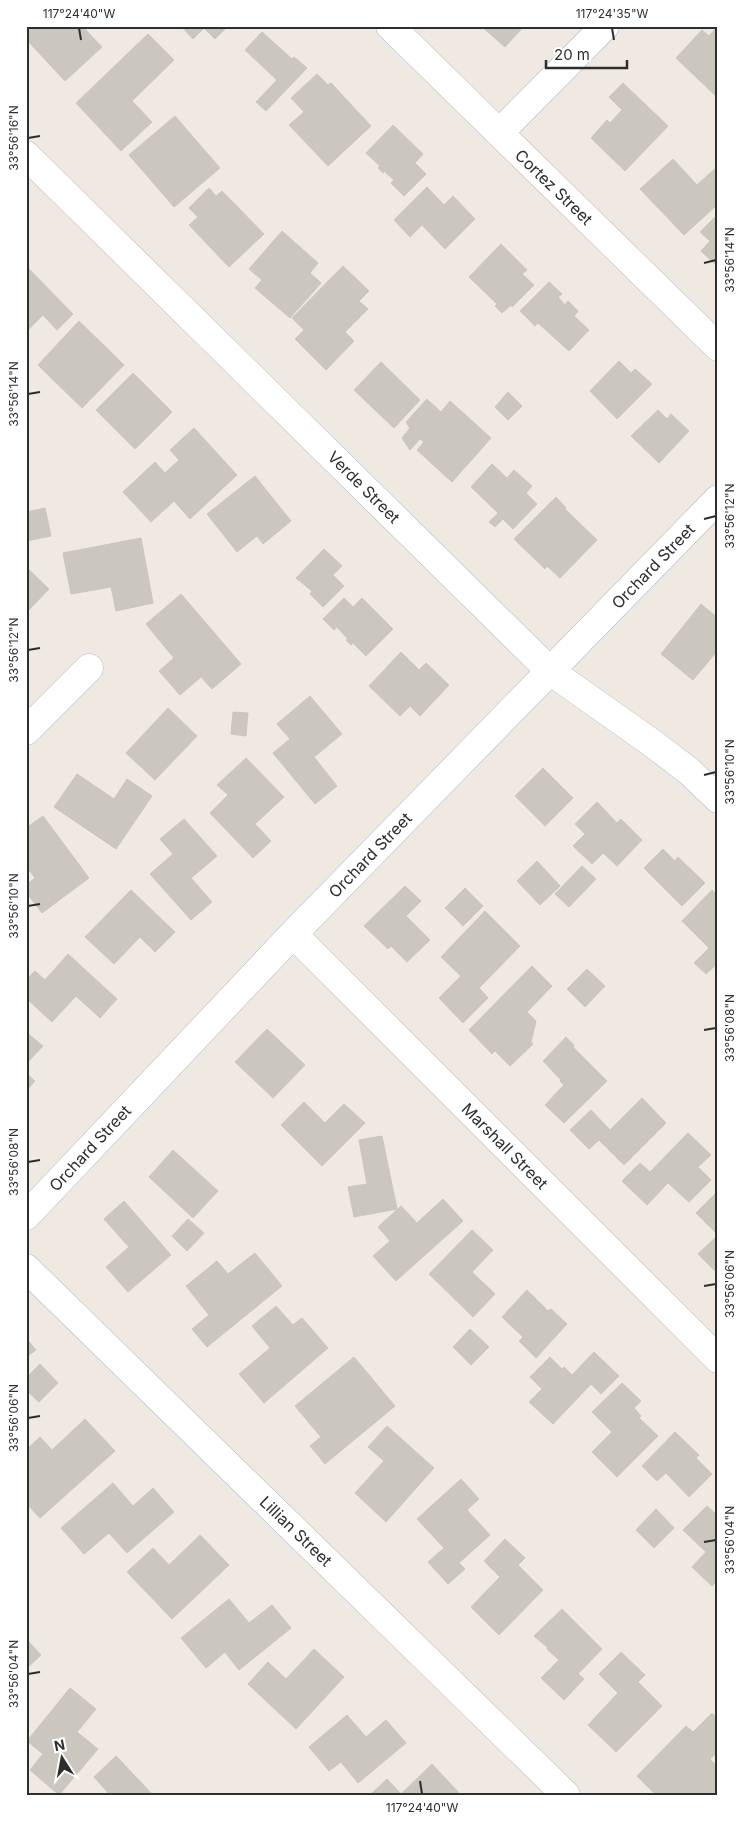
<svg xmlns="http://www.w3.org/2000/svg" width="744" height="1821" font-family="Inter,sans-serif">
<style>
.building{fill:#cbc7bf;stroke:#cbc5ba}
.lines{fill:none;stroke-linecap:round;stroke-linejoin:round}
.street-casing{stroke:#b4b7c1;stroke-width:29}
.street{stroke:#fff;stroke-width:28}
.ticks{fill:none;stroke:#2e2e2e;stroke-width:2}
.labels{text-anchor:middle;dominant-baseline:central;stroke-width:4;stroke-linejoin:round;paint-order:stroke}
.street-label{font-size:16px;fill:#2e2e2e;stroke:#fff}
.neatline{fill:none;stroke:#2e2e2e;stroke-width:2}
.ticks-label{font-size:12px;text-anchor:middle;fill:#2e2e2e}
</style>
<rect width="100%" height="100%" fill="#efe9e1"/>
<path class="building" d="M33,26H82L102,47L65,81L26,39V33Z
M181,26H228L215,39L204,28L193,39Z
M481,26H524L505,47Z
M718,26V98L676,58L702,30L709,36Z
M262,32L292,59L294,57L307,68L266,111L256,102L277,80L245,50Z
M148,34L174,60L132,101L152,122L121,151L76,103Z
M317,74L328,85L331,83L371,126L328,166L289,125L304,112L291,98Z
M623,83L668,126L625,171L591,138L607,120L610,123L622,110L609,97Z
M175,116L220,168L174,207L129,155Z
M393,125L423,154L415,163L426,174L404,196L391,183L394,180L384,171L383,173L378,168L380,166L366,153Z
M673,159L697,185L718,166V204L684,235L640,189Z
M427,187L444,205L453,196L475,219L445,249L422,225L410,237L394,220Z
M209,188L216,196L222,191L264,234L229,267L189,225L198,217L189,208Z
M718,214V267L701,251L710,241L700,232Z
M282,231L318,263L310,273L321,283L290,318L255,288L262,280L249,269Z
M501,244L527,270L522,274L534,285L512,307L511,305L502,313L495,306L497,304L469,277Z
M26,266L73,314L57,330L43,315L28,330L26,328Z
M343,266L369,291L359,301L368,309L345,332L354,341L326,370L295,339L304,330L292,318Z
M549,282L562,294L558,297L565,305L568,301L578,311L574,316L589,330L569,351L538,323L535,326L520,311Z
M79,321L124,365L82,408L38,365Z
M619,361L631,373L635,369L652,384L617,419L590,391Z
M381,362L420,400L394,428L354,390Z
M133,373L172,412L135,449L96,410Z
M508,392L522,406L508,420L495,407Z
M427,399L441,412L450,401L491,438L452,482L417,450L424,442L420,439L410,450L402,438L410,428L406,422Z
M658,410L667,419L671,414L689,431L659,463L631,436Z
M194,428L237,475L190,519L174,501L151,522L123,492L155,462L165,473L179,460L170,450Z
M492,464L507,478L514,470L532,486L526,493L537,504L513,529L503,519L495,527L489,522L498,513L471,487Z
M255,476L291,521L263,544L257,536L237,552L207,514Z
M556,497L566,508L565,509L597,540L560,578L547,566L545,569L514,539Z
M45,508L51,536L26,541V512Z
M141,538L153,603L116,611L111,587L71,594L63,553Z
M324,549L342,566L333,575L344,586L323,607L310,594L312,591L296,578Z
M26,567L49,589L26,613Z
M181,594L241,664L212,689L201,677L180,695L159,671L174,658L146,624Z
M344,598L353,607L362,598L393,629L366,656L353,643L351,645L346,640L348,639L337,627L334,630L323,619Z
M701,604L718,618V650L693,680L661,654Z
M401,652L419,670L426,663L449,685L420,716L410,706L400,716L369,686Z
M310,696L342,734L314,757L337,786L315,804L273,753L290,739L277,724Z
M168,708L197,736L155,780L126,753Z
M233,712L248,713L246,736L231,734Z
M246,758L284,797L255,824L271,841L253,858L210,813L228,795L217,785Z
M543,768L573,798L545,826L515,796Z
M77,774L114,799L127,779L152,796L116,849L54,807Z
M597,802L617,823L621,819L642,840L617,866L603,853L592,864L573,846L585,834L575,824Z
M43,816L89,878L42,913L26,892V885L35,878L26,866V828Z
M184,819L217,856L191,878L212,902L191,920L150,874L173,854L160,839Z
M663,849L675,861L678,857L705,883L682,906L644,868Z
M537,861L560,886L540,905L517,881Z
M582,866L596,879L569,907L555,894Z
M405,886L421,901L406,916L430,940L407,962L391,946L388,949L364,926Z
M465,888L483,906L463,926L445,908Z
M131,890L175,932L155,952L140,937L114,964L85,937Z
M712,890L718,896V963L706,974L694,963L709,948L682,921Z
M485,911L520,946L479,988L488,998L463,1023L439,998L461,976L441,957Z
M68,954L117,999L100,1018L76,996L52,1022L26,998V980L35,971L45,980Z
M532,966L552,986L527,1012L536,1021L531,1042L533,1044L510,1066L495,1051L492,1054L469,1030Z
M587,969L605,986L585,1007L567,989Z
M267,1029L305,1065L273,1098L235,1062Z
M26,1032L43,1046L26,1064Z
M566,1037L574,1045L573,1047L607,1081L564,1123L545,1105L564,1085L560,1081L561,1080L543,1061Z
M26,1073L35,1081L26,1091Z
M642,1098L666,1123L624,1165L599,1140L589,1149L570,1130L591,1110L610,1130Z
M304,1102L325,1123L344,1104L365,1123L322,1166L281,1125Z
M688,1133L711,1155L698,1167L711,1180L689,1202L668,1183L647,1205L622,1181L640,1163L650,1172Z
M382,1136L397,1209L354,1217L348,1187L367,1184L359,1140Z
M173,1150L218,1191L193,1218L149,1177Z
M718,1191V1274L698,1254L718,1235L696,1213Z
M443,1199L463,1221L396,1281L373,1256L390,1241L378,1227L401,1206L417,1223Z
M124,1201L171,1255L128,1292L106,1267L129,1247L104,1219Z
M188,1219L204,1233L187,1251L172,1236Z
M472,1230L493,1250L472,1272L495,1294L473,1317L429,1274Z
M255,1253L282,1286L207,1347L192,1329L209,1315L186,1286L217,1261L228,1274Z
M527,1290L548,1311L551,1309L567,1324L536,1358L519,1341L523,1337L502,1317Z
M276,1306L293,1325L302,1318L328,1348L264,1403L239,1374L270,1348L252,1326Z
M470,1329L489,1347L471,1365L453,1347Z
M26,1338L36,1350L26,1357Z
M594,1352L619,1376L601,1394L591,1384L553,1424L529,1402L542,1389L530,1377L550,1357L562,1369L564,1367L572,1375Z
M354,1357L395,1406L325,1464L310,1446L321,1437L295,1406Z
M40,1364L58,1383L39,1402L26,1390V1378Z
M622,1383L641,1401L634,1408L641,1416L639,1418L658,1436L617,1477L592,1452L612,1432L592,1412Z
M85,1419L115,1451L40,1518L26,1503V1450L40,1437L52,1450Z
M387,1426L434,1468L386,1522L355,1493L384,1461L368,1447Z
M675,1432L699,1455L696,1458L712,1474L689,1497L666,1473L657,1481L642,1466Z
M461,1479L479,1499L467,1510L490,1535L459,1563L465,1569L448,1584L428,1562L444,1548L417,1519Z
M113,1483L133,1506L153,1488L174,1512L127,1553L109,1533L84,1554L61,1528Z
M707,1506L718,1516V1580L712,1586L692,1567L706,1552L683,1530Z
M656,1509L674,1528L654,1548L636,1530Z
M200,1535L229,1565L172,1619L127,1572L153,1548L169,1565Z
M505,1539L525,1558L518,1565L543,1590L499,1635L471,1607L500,1577L484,1561Z
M229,1599L249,1623L272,1605L291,1628L239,1670L225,1652L206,1668L181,1638Z
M562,1609L602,1649L578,1674L584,1679L564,1700L541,1678L559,1660L547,1649L548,1648L534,1636Z
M26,1639L41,1655L26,1669Z
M314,1649L344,1677L296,1729L248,1684L268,1662L286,1679Z
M621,1652L645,1675L638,1682L662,1706L616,1752L588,1725L618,1693L599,1674Z
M70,1688L96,1709L77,1732L98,1749L59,1795L30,1770L43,1754L27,1741Z
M712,1713L718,1719V1752L710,1759L718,1767V1791L714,1795H656L637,1776L686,1726L693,1732Z
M347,1715L366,1737L386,1720L406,1743L358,1783L341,1762L329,1771L309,1747Z
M116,1756L153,1795H110L94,1777Z
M432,1764L461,1795H370L387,1779L401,1794Z"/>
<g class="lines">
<g class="street-casing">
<path id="street" d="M390,26L718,347
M499,133L605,26
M26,155L550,671L652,743L690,772L718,799
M26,731L89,668
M293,934L718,1359
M26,1216L293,934L718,499
M26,1268L566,1795"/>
</g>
<use href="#street" class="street"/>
</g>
<path class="ticks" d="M79,28L81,40M612,28L614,40M28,138L40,136M704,263L716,260M28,394L40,392M704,519L716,516M28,650L40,648M704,775L716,772M28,906L40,904M704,1030L716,1028M28,1162L40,1160M704,1286L716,1284M28,1418L40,1416M704,1542L716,1540M28,1674L40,1672M420,1781L422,1794"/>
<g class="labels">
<g class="street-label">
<text transform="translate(554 187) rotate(44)">Cortez Street</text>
<text transform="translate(364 487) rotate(45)">Verde Street</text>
<text transform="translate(653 566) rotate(-46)">Orchard Street</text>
<text transform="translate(370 855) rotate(-46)">Orchard Street</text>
<text transform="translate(505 1146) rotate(45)">Marshall Street</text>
<text transform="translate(90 1148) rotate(-47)">Orchard Street</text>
<text transform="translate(296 1531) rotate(44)">Lillian Street</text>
</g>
</g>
<rect width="744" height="1821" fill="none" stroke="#ffffff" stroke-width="55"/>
<g transform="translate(62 1758) rotate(349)" stroke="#ffffff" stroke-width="4" paint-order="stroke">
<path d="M0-4L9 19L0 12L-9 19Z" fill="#2e2e2e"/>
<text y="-8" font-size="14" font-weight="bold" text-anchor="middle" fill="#2e2e2e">N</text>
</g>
<path d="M546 60v8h81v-8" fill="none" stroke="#2e2e2e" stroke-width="2.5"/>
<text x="554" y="60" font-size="15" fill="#2e2e2e" stroke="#ffffff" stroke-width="4" paint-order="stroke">20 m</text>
<rect x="28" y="28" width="688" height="1766" class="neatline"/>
<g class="ticks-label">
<text x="79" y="18">117°24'40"W</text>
<text x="612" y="18">117°24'35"W</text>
<text transform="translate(14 138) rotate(-90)" y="4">33°56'16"N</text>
<text transform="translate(730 260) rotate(-90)" y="4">33°56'14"N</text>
<text transform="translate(14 394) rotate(-90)" y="4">33°56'14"N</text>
<text transform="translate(730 516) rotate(-90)" y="4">33°56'12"N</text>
<text transform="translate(14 650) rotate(-90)" y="4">33°56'12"N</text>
<text transform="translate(730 772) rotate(-90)" y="4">33°56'10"N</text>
<text transform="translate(14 906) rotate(-90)" y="4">33°56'10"N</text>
<text transform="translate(730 1028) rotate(-90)" y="4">33°56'08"N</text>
<text transform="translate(14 1162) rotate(-90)" y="4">33°56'08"N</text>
<text transform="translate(730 1284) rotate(-90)" y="4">33°56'06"N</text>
<text transform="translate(14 1418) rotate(-90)" y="4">33°56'06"N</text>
<text transform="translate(730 1540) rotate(-90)" y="4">33°56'04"N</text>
<text transform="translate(14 1674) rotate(-90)" y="4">33°56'04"N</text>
<text x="422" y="1812">117°24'40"W</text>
</g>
</svg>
